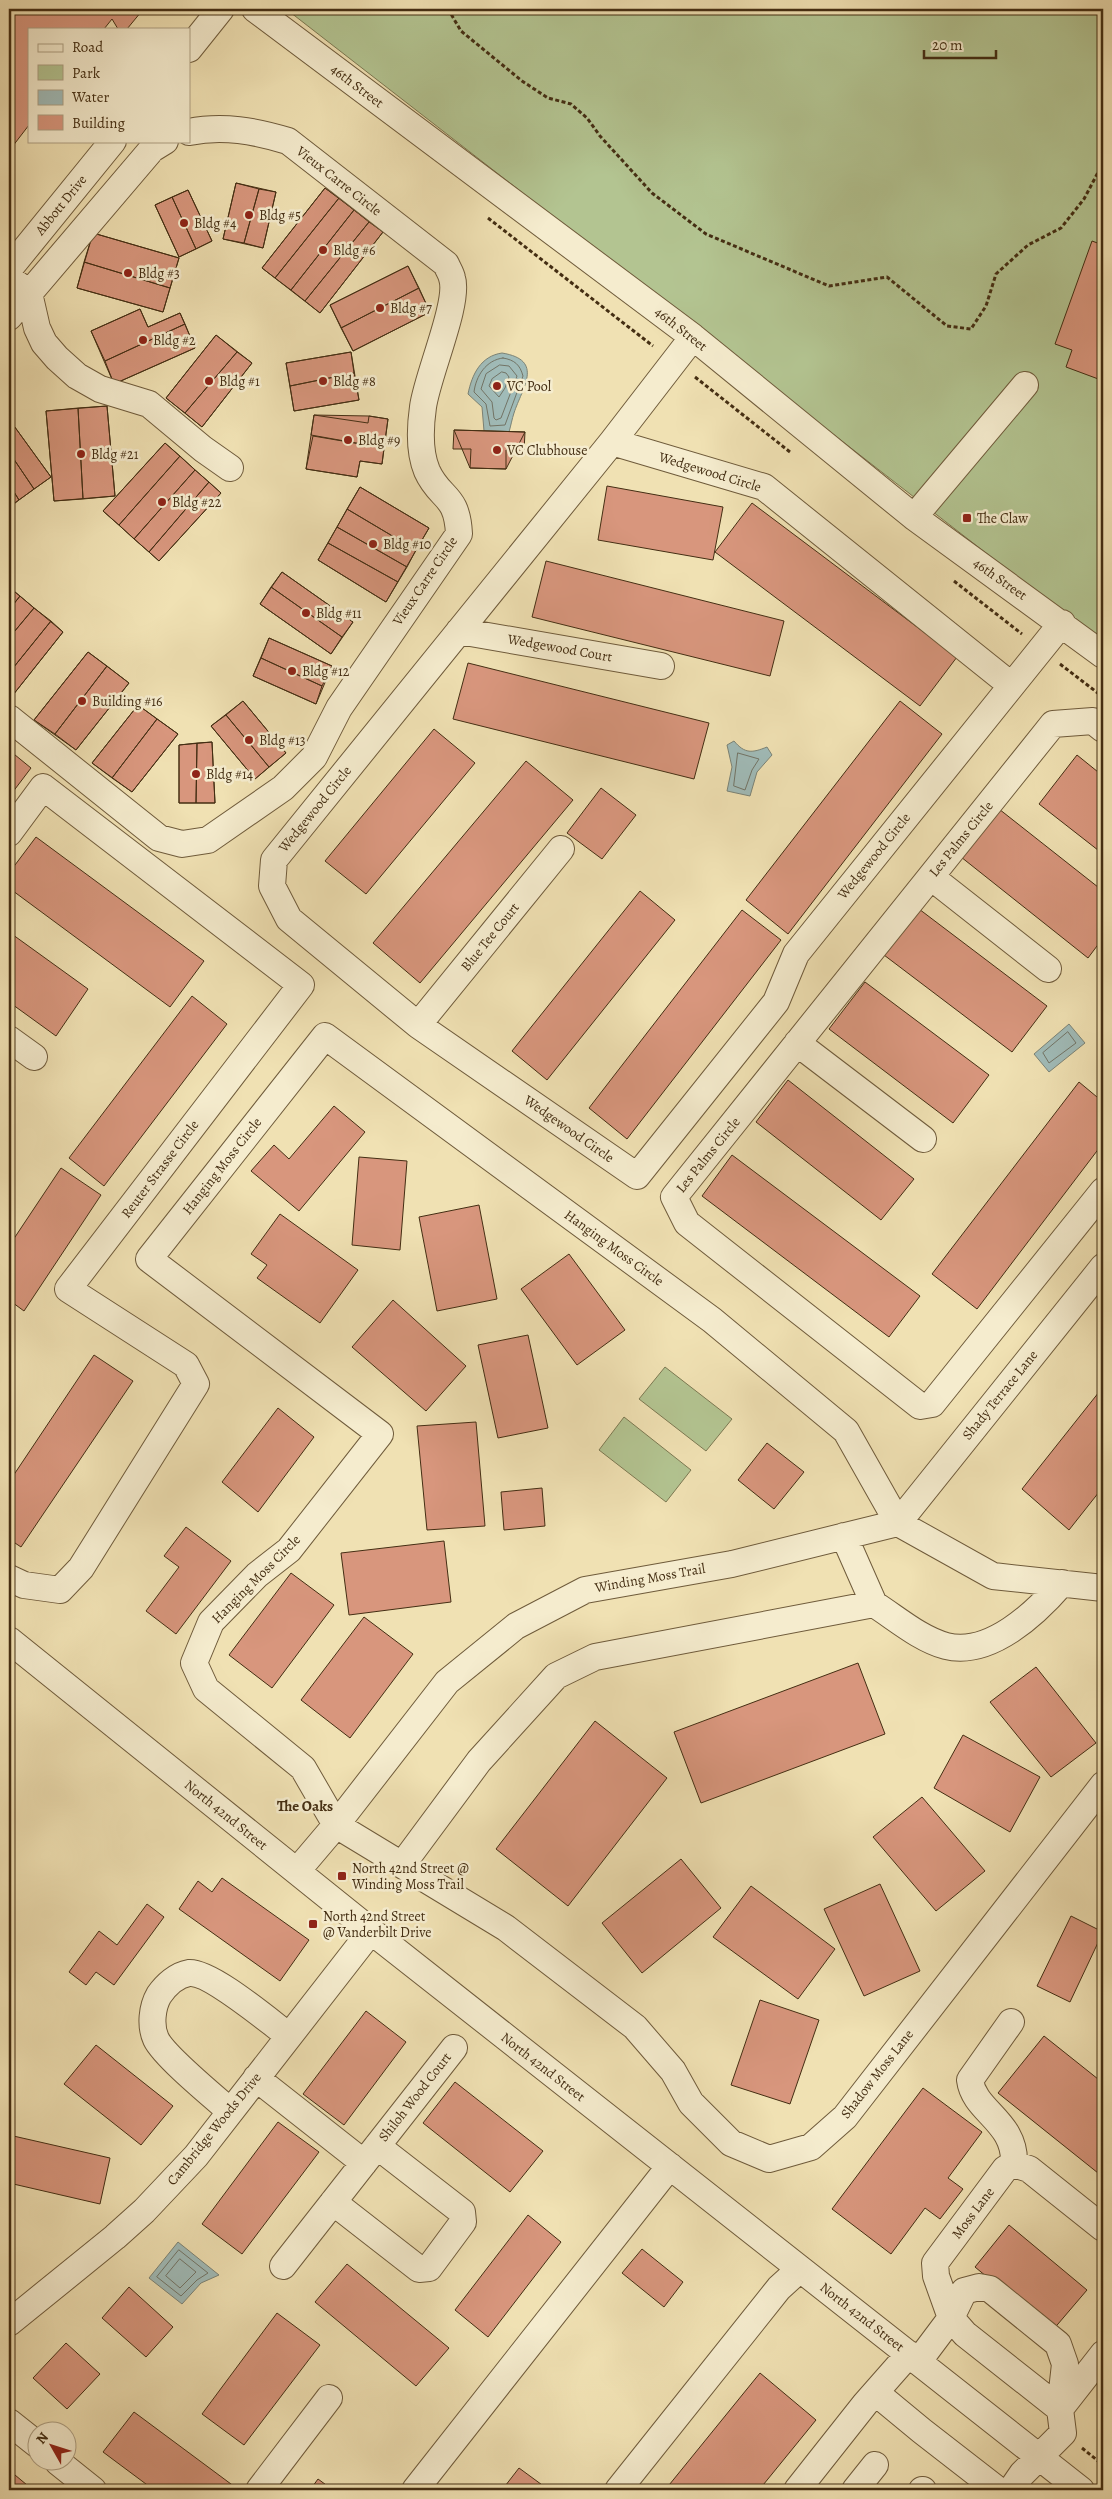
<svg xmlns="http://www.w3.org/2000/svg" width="1112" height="2499" font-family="Alegreya,serif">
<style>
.green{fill:#b3c491;stroke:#7c7952}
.water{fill:#a0bbb8;stroke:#7b8376}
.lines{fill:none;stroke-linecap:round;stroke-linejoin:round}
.shore{stroke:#727466;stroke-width:1}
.building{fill:#d8967d;stroke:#442e13}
.minor-casing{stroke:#6f5b3b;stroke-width:28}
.path{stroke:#442e13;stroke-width:3;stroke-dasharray:4 2.5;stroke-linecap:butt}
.minor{stroke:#f5ecce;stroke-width:26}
.poi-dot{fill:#8f2418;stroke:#f5ecce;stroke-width:2}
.labels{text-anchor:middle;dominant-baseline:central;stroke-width:5;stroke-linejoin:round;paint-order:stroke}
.street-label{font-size:14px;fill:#442e13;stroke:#f5ecce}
.poi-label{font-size:14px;fill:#442e13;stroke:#f5ecce;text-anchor:start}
.neighbourhood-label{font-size:15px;font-weight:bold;fill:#442e13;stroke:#f5ecce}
</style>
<rect width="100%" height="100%" fill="#f0e1b3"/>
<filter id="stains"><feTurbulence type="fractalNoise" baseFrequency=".004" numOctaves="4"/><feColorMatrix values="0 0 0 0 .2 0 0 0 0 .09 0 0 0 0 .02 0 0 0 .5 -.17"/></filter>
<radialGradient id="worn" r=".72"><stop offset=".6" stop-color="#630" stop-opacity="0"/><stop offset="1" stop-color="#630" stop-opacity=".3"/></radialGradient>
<path class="green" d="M286,9H1103V644Z
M665,1367L732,1419L706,1451L639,1399Z
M624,1417L691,1470L666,1502L599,1450Z"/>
<path class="water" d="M502,353C545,360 522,388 514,413C512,419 511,425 509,432L484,431L482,407L468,394C472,374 481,356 502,353Z
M734,741C745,754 752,753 767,747L772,755L757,772L750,796L727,791L732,767L727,745Z
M1069,1024L1085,1043L1049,1072L1034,1054Z
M178,2242L219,2275L201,2283L182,2304L149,2278Z"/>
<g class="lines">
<path class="shore" d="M503,358C515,360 520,365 523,376L505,425L490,426L486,404L474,392C476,376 486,360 503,358Z
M500,365L509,366L517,376L501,418L496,420L494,418L492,402L481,389L486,374Z
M502,372L506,373L509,377L505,388L499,397L489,386L492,379Z
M738,753L759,759L752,770L745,790L734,786Z
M1068,1032L1076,1043L1049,1063L1043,1053Z
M179,2250L208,2273L197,2280L181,2296L157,2277Z
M180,2259L196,2272L180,2288L166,2276Z"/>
</g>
<path class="building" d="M9,9H137L141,12L127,29H118L112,19L104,29H29V125L9,151Z
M236,183L259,189L244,243L223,239Z
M236,183L276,192L263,248L223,239Z
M325,188L339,198L275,278L262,268Z
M325,188L383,232L320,313L262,268Z
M259,189L276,192L263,248L244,243Z
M188,190L212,241L196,249L172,197Z
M188,190L212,241L179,257L155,205Z
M172,197L196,249L179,257L155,205Z
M339,198L354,210L291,290L275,278Z
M354,210L369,222L305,301L291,290Z
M369,222L383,232L320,313L305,301Z
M93,233L179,258L170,288L84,262Z
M93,233L179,258L163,312L77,288Z
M1092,241L1103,245V374L1101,380L1066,367L1072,350L1055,344Z
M84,262L170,288L163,312L77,288Z
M408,266L419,288L341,328L330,305Z
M408,266L430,312L353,351L330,305Z
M419,288L430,312L353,351L341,328Z
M140,309L148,327L180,313L185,324L105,361L91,331Z
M140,309L148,327L180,313L195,348L114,384L91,331Z
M185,324L195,348L114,384L105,361Z
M216,335L237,352L185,413L166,398Z
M216,335L252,363L202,427L166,398Z
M237,352L252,363L202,427L185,413Z
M351,352L354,373L290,386L286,363Z
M351,352L359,400L294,411L286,363Z
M354,373L359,400L294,411L290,386Z
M107,406L115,496L83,499L78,408Z
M107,406L115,496L54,501L46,411Z
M78,408L83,499L54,501L46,411Z
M314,415L368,423L369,416L388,419L384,448L311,435Z
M314,415L369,416L388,419L382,464L360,461L357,477L306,469Z
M9,419L51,477L34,489L9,452Z
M9,419L51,477L9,507Z
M454,430L525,432L524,451L506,450V469L470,468L471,449H453Z
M454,430L525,432L506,469L470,468Z
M313,436L384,448L382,464L360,461L357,477L306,469Z
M165,443L180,456L119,525L103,511Z
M165,443L221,493L159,561L103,511Z
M9,452L34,489L19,500L9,484Z
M180,456L195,470L134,539L119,525Z
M195,470L209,482L149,552L134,539Z
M209,482L221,493L159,561L149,552Z
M9,484L19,500L9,508Z
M607,486L723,507L713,560L598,540Z
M360,487L429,528L416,550L347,509Z
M360,487L429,528L386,602L318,560Z
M752,503L957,657L920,706L715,552Z
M347,509L416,550L407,567L337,527Z
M337,527L407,567L398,582L328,543Z
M328,543L398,582L386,602L318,560Z
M546,561L784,621L770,676L532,617Z
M282,572L353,622L342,637L271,587Z
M282,572L353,622L331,654L260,604Z
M9,587L20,596L9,610Z
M9,587L63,632L9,700Z
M271,587L342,637L331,654L260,604Z
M20,596L34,608L9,638V610Z
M34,608L51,621L9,673V638Z
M51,621L63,632L9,700V673Z
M269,638L332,666L322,686L261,658Z
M269,638L332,666L316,704L253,676Z
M88,652L107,666L55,734L34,720Z
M88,652L129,683L76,750L34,720Z
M261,658L322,686L316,704L253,676Z
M468,663L709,723L694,779L453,719Z
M107,666L129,683L76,750L55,734Z
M243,701L286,753L269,767L226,715Z
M243,701L286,753L255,779L211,726Z
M900,701L942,734L788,934L746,900Z
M138,705L157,719L112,778L92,763Z
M138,705L178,734L132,792L92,763Z
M226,715L269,767L255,779L211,726Z
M157,719L178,734L132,792L112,778Z
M434,729L475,763L366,894L325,861Z
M212,742L215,803H196L197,743Z
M212,742L215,803H179V745Z
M197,743L196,803H179V745Z
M9,750L31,768L9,797Z
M1077,755L1103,776V854L1039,804Z
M526,761L573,800L420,983L373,943Z
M601,788L636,815L602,859L567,833Z
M999,809L1103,891V938L1088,958L961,857Z
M36,837L204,961L170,1007L9,888V873Z
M640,891L675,920L547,1080L512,1051Z
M919,909L1047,1006L1012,1052L884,955Z
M742,910L781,940L627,1139L589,1108Z
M9,932L88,989L56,1036L9,1002Z
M865,982L989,1075L953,1123L829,1029Z
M192,996L227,1024L104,1186L69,1158Z
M788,1080L914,1179L881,1220L756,1122Z
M1079,1082L1103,1102V1143L977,1309L932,1274Z
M9,1086L14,1090L9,1097Z
M334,1106L365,1132L299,1211L251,1171L274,1145L289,1159Z
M732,1155L920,1296L889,1337L702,1196Z
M359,1157L407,1161L400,1250L352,1245Z
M61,1168L101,1195L24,1311L9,1300V1246Z
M479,1205L497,1299L437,1311L419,1217Z
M280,1214L358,1270L320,1323L257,1278L267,1265L251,1254Z
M569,1254L625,1330L577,1365L521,1289Z
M393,1300L466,1366L426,1411L352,1347Z
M528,1335L548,1428L498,1438L478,1345Z
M94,1355L133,1381L21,1547L9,1539V1482Z
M1103,1387V1487L1069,1530L1022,1489Z
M278,1408L314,1437L258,1512L222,1482Z
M476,1422L485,1526L427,1530L417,1426Z
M767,1443L804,1472L774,1509L738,1480Z
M542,1488L545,1526L504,1530L501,1492Z
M186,1527L231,1561L176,1634L146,1611L179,1567L164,1556Z
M444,1541L451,1602L349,1615L341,1553Z
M291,1573L334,1605L272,1688L229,1655Z
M364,1617L413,1654L350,1738L301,1700Z
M858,1663L885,1734L701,1803L674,1732Z
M1036,1667L1096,1743L1051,1777L990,1702Z
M595,1721L667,1778L568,1906L496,1849Z
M963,1735L1040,1777L1010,1832L934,1788Z
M922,1797L985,1871L936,1911L873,1837Z
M681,1859L721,1908L642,1973L602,1923Z
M222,1878L309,1940L280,1981L179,1909L198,1881L212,1892Z
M880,1884L920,1971L864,1996L824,1909Z
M751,1886L835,1949L798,1999L713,1937Z
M147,1904L164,1917L114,1985L96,1972L86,1985L69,1972L99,1931L117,1945Z
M1071,1916L1103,1932L1070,2002L1037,1986Z
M760,2000L819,2020L790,2104L731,2085Z
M366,2011L406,2042L344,2125L303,2094Z
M1044,2036L1103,2083V2177L998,2093Z
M96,2045L173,2106L141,2145L64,2084Z
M455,2082L543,2151L510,2192L423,2123Z
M923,2088L982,2132L948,2178L963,2189L940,2219L925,2208L891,2254L832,2209Z
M278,2122L319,2152L242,2254L202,2224Z
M9,2135L110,2158L100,2204L9,2183Z
M528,2215L561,2242L488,2337L455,2310Z
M1009,2225L1087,2290L1052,2331L975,2267Z
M642,2249L683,2282L664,2307L622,2273Z
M347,2264L449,2348L416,2386L315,2302Z
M129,2287L173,2327L146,2357L102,2318Z
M277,2313L320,2345L244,2445L202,2414Z
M66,2343L100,2374L67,2409L33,2378Z
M760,2373L816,2420L759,2490H665Z
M134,2412L235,2487L232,2490H154L103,2452Z
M519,2468L549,2490H502Z
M9,2470L33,2490H9Z
M318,2479L333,2490H310Z"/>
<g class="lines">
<g class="minor-casing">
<path id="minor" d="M255,9L693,337L914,517L1103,655
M189,49L221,9
M9,269L113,141
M9,278L29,293L37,328L44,343L57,358L77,376L100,389L149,404L203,449L230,468
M9,317L152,149L165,141
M693,337L612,442L274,860L272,886L289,919L418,1025L637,1176L776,1002L796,954L1062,623
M612,442L764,487L1011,685
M914,517L1025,385
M459,631L661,666
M9,718L159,838L182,844L208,840L283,788L314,757L339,708L459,534C457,493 440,500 427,471C419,452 420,428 423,407C427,376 460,302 452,278C451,273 448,269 446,264L288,141C255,131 223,125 189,132
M1103,729L1093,721L1053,724L674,1197L687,1223L920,1406L932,1404L1103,1191
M9,833L43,787L301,985L68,1289L186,1365L196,1384L81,1568L60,1590L24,1585L9,1578
M931,877L1048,969
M418,1025L561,849
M9,1039L34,1057
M797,1043L923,1139
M1103,1267L898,1523L846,1431L712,1320L325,1036L149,1259L380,1434L289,1550L257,1575L211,1622L194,1663L206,1689L303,1768L336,1825L506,1928L635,2027L673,2071L691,2103L731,2143L769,2159L811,2147L845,2117L1103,1785
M844,1536L874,1604
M9,1640L371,1931L1081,2490
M402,1865L479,1761L556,1676L595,1657L874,1604C896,1618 920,1639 946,1646C990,1657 1036,1613 1062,1583
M297,1871L336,1825L447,1682L516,1626L585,1590L732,1564L898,1523L993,1576L1103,1588
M1011,2022L970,2080C974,2112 1016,2121 1014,2164
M256,2078L364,2163
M230,2111C214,2097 164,2056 156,2039C150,2026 152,2007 159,1995C166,1985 177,1975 189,1973C210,1971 270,2022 289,2036
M333,2202L419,2269L429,2268L463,2222L462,2212L377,2146
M283,2266L454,2048
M9,2323L115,2237L144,2211L196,2156L371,1931
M918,2362L951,2318L936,2276L935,2263L1005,2169L1013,2164L1029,2169L1103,2228
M876,2393L922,2431L998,2490
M1060,2409L1103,2354
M9,2422L38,2445
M58,2462L93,2490
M259,2490L329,2398
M415,2490L670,2166
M618,2490L779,2288L800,2269
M797,2490L865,2404L909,2354
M855,2490L875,2465
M922,2490H923
M1011,2490L1022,2474L1063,2433L1060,2409L1065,2364L1058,2344L990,2289L979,2287L964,2291L951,2318L965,2334L1060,2409"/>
</g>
<path class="path" d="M448,9L461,31L522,81L548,98L571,104L587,118L600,136L652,193L706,234L829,286L887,277L947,326L971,329L986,306L996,274L1028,245L1061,228L1084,199L1103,163
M488,218L653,346
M695,377L790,452
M954,581L1022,634
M1060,664L1103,697
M1082,2448L1103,2465"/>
<use href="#minor" class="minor"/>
</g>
<g class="poi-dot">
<circle cx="249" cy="215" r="5"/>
<circle cx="184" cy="223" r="5"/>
<circle cx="323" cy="250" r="5"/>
<circle cx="128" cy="273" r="5"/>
<circle cx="380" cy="308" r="5"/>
<circle cx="143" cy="340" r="5"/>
<circle cx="209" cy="381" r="5"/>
<circle cx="323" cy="381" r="5"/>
<circle cx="497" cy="386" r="5"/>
<circle cx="348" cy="440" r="5"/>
<circle cx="497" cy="450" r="5"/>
<circle cx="81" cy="454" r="5"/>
<circle cx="162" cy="502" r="5"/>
<rect x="962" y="513" width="10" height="10" rx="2.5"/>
<circle cx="373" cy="544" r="5"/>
<circle cx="306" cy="613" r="5"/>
<circle cx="292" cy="671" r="5"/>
<circle cx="82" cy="701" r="5"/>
<circle cx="249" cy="740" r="5"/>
<circle cx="196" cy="774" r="5"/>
<rect x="337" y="1871" width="10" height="10" rx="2.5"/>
<rect x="308" y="1919" width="10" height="10" rx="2.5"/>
</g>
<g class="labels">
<g class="street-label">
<text transform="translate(357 86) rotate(37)">46th Street</text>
<text transform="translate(339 181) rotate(38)">Vieux Carre Circle</text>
<text transform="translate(61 205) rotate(-51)">Abbott Drive</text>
<text transform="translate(681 329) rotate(38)">46th Street</text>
<text transform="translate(710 472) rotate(17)">Wedgewood Circle</text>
<text transform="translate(1000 579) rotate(35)">46th Street</text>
<text transform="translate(425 581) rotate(-56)">Vieux Carre Circle</text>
<text transform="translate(560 648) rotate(10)">Wedgewood Court</text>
<text transform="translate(315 809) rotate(-51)">Wedgewood Circle</text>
<text transform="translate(961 839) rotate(-51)">Les Palms Circle</text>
<text transform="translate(874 856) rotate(-51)">Wedgewood Circle</text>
<text transform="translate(490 937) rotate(-51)">Blue Tee Court</text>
<text transform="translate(569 1129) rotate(35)">Wedgewood Circle</text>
<text transform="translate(708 1155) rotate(-51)">Les Palms Circle</text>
<text transform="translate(222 1166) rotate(-52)">Hanging Moss Circle</text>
<text transform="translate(160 1169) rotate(-53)">Reuter Strasse Circle</text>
<text transform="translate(614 1248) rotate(36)">Hanging Moss Circle</text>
<text transform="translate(1000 1395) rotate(-51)">Shady Terrace Lane</text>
<text transform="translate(650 1578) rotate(-10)">Winding Moss Trail</text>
<text transform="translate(256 1579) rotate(-45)">Hanging Moss Circle</text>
<text transform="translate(226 1815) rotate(39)">North 42nd Street</text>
<text transform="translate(543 2067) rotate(38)">North 42nd Street</text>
<text transform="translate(877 2074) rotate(-52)">Shadow Moss Lane</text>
<text transform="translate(415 2097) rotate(-52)">Shiloh Wood Court</text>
<text transform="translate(214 2129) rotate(-51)">Cambridge Woods Drive</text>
<text transform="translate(973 2213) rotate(-53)">Moss Lane</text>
<text transform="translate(862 2317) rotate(38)">North 42nd Street</text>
</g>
<g class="poi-label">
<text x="259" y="215">Bldg #5</text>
<text x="194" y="223">Bldg #4</text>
<text x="333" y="250">Bldg #6</text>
<text x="138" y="273">Bldg #3</text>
<text x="390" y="308">Bldg #7</text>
<text x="153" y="340">Bldg #2</text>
<text x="219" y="381">Bldg #1</text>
<text x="333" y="381">Bldg #8</text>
<text x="507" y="386">VC Pool</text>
<text x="358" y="440">Bldg #9</text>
<text x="507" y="450">VC Clubhouse</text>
<text x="91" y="454">Bldg #21</text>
<text x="172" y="502">Bldg #22</text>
<text x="977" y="518">The Claw</text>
<text x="383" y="544">Bldg #10</text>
<text x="316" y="613">Bldg #11</text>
<text x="302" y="671">Bldg #12</text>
<text x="92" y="701">Building #16</text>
<text x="259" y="740">Bldg #13</text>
<text x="206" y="774">Bldg #14</text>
<text x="352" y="1868">North 42nd Street @<tspan x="352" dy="16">Winding Moss Trail</tspan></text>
<text x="323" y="1916">North 42nd Street<tspan x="323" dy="16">@ Vanderbilt Drive</tspan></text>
</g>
<g class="neighbourhood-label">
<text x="305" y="1806">The Oaks</text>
</g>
</g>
<rect width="1112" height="2499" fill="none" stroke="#f0e1b3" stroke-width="30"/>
<rect x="10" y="10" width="1092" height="2479" fill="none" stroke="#442e13" stroke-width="2.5"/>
<rect x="15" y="15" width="1082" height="2469" fill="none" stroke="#442e13"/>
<rect x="28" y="28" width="162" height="115" fill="#f5ecce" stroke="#aea083"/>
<rect x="38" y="44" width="25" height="8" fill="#f5ecce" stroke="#aea083"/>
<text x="72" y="52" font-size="15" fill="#442e13">Road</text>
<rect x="38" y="65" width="25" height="15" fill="#b3c491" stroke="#aea083"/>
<text x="72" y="78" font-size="15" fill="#442e13">Park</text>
<rect x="38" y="90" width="25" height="15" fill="#a0bbb8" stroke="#aea083"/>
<text x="72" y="102" font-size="15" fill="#442e13">Water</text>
<rect x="38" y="115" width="25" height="15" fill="#d8967d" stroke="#aea083"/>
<text x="72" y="128" font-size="15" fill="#442e13">Building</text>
<g transform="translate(52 2446) rotate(309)"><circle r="24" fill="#f5ecce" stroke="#aea083"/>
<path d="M0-4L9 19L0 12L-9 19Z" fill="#8f2418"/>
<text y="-8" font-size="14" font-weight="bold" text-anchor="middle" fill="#442e13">N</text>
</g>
<path d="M924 50v8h72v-8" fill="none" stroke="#442e13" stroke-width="2.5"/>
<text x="932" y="50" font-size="15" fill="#442e13" stroke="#f5ecce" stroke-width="4" paint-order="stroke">20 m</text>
<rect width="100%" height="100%" filter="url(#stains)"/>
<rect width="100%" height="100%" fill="url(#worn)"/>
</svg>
